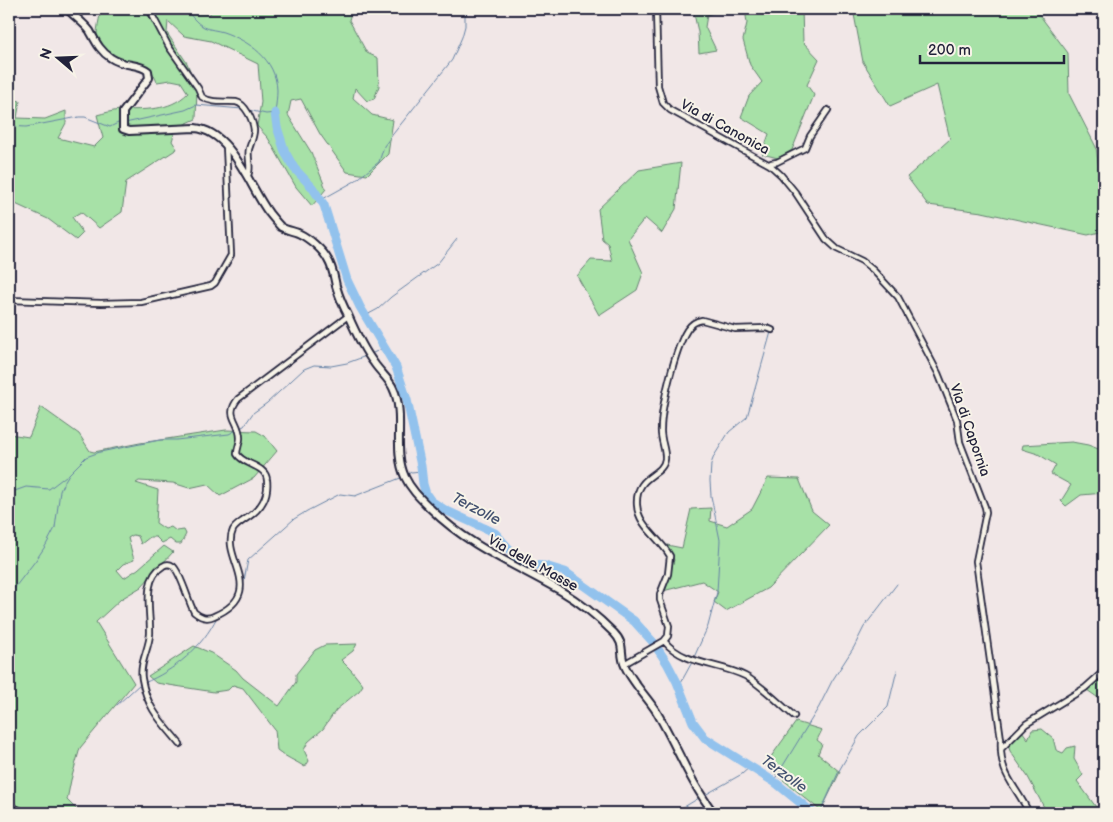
<svg xmlns="http://www.w3.org/2000/svg" width="1113" height="822" font-family="'Balsamiq Sans',sans-serif">
<style>
.green{fill:#a7e1a7;stroke:#648271}
.lines{fill:none;stroke-linecap:round;stroke-linejoin:round}
.stream{stroke:#6582a6;stroke-width:1}
.river{stroke:#92c2ed;stroke-width:9}
.street-casing{stroke:#22223b;stroke-width:8}
.secondary-casing{stroke:#22223b;stroke-width:10}
.street{stroke:#f7f3e8;stroke-width:4.5}
.secondary{stroke:#f7f3e8;stroke-width:6}
.labels{text-anchor:middle;dominant-baseline:central;stroke-width:4;stroke-linejoin:round;paint-order:stroke}
.street-label{font-size:14px;fill:#22223b;stroke:#f7f3e8}
.water-label{font-size:15px;font-style:italic;fill:#445270;stroke:#f7f3e8}
</style>
<rect width="100%" height="100%" fill="#f1e7e7"/>
<filter id="ink" filterUnits="userSpaceOnUse"><feTurbulence type="fractalNoise" baseFrequency=".02" numOctaves="2"/><feDisplacementMap in="SourceGraphic" scale="10" xChannelSelector="R" yChannelSelector="G"/><feConvolveMatrix kernelMatrix="1 2 1 2 8 2 1 2 1" color-interpolation-filters="sRGB"/></filter>
<g filter="url(#ink)">
<path class="green" d="M96,9H197L209,15L213,9H352L349,20L367,53L378,58L379,86L374,99L367,101L355,88L353,98L372,115L393,120L388,154L367,175L347,172L320,134L301,99L291,101L288,115L311,152L326,189L312,206L296,187L268,138L257,126L261,102L258,64L211,41L184,36L168,21L167,33L187,63L197,88L196,119L176,128L172,141L177,149L126,182L122,212L99,228L81,212L72,217L83,233L76,240L48,219L9,201V98L20,101L17,118L45,119L66,111V123L58,138L94,147L103,138L97,115C104,113 112,111 120,110C145,109 169,112 188,93L181,82L171,80L157,82L150,67C132,63 98,59 97,34C97,28 99,21 100,14Z
M693,9H720V11L707,15L705,27L716,50L699,53L698,32Z
M745,9H802L803,42L819,59L807,85L814,95L792,150L778,158L762,154L769,134L741,117L749,96L762,82L750,65L743,40L747,23Z
M853,9H1035L1068,53L1069,94L1096,147L1100,176L1104,177V231L1088,235L982,212L928,205L907,177L950,139L937,85L890,106L863,62Z
M681,163L676,209L662,233L645,218L628,239L643,273L637,290L599,315L577,276L591,260L612,261L608,244L602,239L598,209L639,170Z
M41,407L79,434L90,451L94,452L140,443L226,430L256,431L265,436L277,451L254,478L220,496L207,484L189,488L173,483L139,481L136,483L158,490L156,523L165,529L171,527L176,531L184,530L186,534L181,544H176L170,539L162,543L156,537H150L141,544L138,536L133,535L128,538L134,560L123,564L117,570L124,578L138,569L164,546L173,552L141,587L121,599L96,622L134,683L80,748L71,780L67,800L80,813H9V434L29,437Z
M1072,442L1088,445L1104,451V493L1081,495L1066,506L1061,501L1071,485L1051,474L1056,465L1038,454L1022,449L1023,445Z
M768,478L799,479L812,511L829,525L768,588L726,611L714,602L718,592L702,581L663,591L674,560L667,545L682,548L691,509L711,508L710,521L727,526L752,509Z
M357,644L353,651L341,660L351,670L363,685L359,691L336,710L323,729L308,742L304,750L309,761L305,767C296,761 285,757 277,750L275,730L243,688L233,685L228,690L214,692L156,683L148,676L194,646L211,653L236,670L243,678L279,706L296,682V674L315,650L325,645Z
M1104,667V702L1087,690Z
M796,722L822,730L817,740L822,744L818,754L840,772L821,811L765,765Z
M1019,727L1028,739L1032,730L1042,729L1053,738L1056,750L1063,753L1067,748L1075,746L1074,759L1083,775L1077,781L1096,807L1104,810V813H1047L1028,777L1010,751L1006,739Z"/>
<g class="lines">
<path class="stream" d="M185,9C191,15 196,23 204,27C210,30 217,30 223,32C249,41 276,59 277,90C277,97 276,105 275,113L266,114L248,110
M125,123L185,110L196,105L242,109
M9,126L26,127L79,117H85L110,127L118,123
M321,200L355,181L379,162L384,146L393,134L452,60L462,37L465,26V16L469,9
M365,316L378,309L391,297L438,263L457,239
M373,353L384,348
M407,475L411,472L422,471
M9,493L26,487L49,489L66,476
M242,591L248,560L294,519L307,511L340,494L355,496L403,477
M9,595L36,560L46,545L55,528L60,491L63,484L69,474L86,457L100,452L160,440H176L229,434L244,426L253,413L267,403L304,369L314,365L331,366L347,363L366,356
M144,683C175,670 202,648 217,617
M679,686L691,664L708,626L717,592L720,540L711,496L710,481L711,464L714,456L729,432L747,417L771,332
M117,705L140,684
M773,782L819,707L832,681L854,647L864,627L897,584
M705,795L742,774L750,767
M674,813L699,798
M820,813L840,769L859,736L888,707L897,670"/>
<path class="river" d="M275,113L277,127L285,152L294,168L312,187L324,205L347,280L360,307L396,367L407,400L421,466L423,484L426,494L431,501L445,510L495,533L518,559L530,565L545,566L565,572L634,621L653,642L667,663L677,682L693,722L705,738L776,783L813,813"/>
<g class="street-casing">
<path id="street" d="M149,9L169,47L198,88L202,97C213,104 224,101 236,102C246,104 253,121 254,130C254,136 251,143 249,149C247,157 252,169 248,175
M656,9L658,86L663,103L670,110L770,165L781,175L795,192L826,239L837,249L862,261L873,270L898,297L938,373L957,420L960,442L985,507L986,512L976,561L1001,739C999,777 1015,783 1029,813
M770,165L771,163L777,162L805,148L810,136L828,110
M9,300L101,303L141,302L211,286L215,283L231,255L226,146
M664,641C684,665 719,663 745,676C759,683 781,705 794,716
M624,664L664,641L668,636L669,626L660,600V594L668,574L670,556C660,538 638,526 637,505C635,474 663,477 665,459C666,450 660,439 661,429C661,407 675,349 687,330C691,324 695,321 702,320L735,329L767,328L772,330
M180,744C162,722 147,709 142,679C139,664 149,649 150,634C151,613 141,579 163,566C166,564 170,564 173,566C181,573 188,601 194,612C200,617 206,620 214,616C269,592 220,558 233,530C235,526 240,523 244,520C259,511 269,498 267,480C266,465 243,465 237,454C237,448 240,443 240,438C240,421 224,416 238,399L348,316
M1001,749L1026,724L1085,688L1104,671
M9,805L26,813"/>
</g>
<g class="secondary-casing">
<path id="secondary" d="M67,9C74,16 84,23 90,31C96,42 100,51 111,58C124,67 139,63 148,71L149,78L123,112V129L129,131L195,128C232,131 250,188 269,213C273,218 277,223 281,227C286,230 293,231 298,233C309,238 323,250 328,260C333,268 334,277 336,286C339,296 343,306 348,315C355,331 363,349 374,363C380,372 389,379 393,388C406,415 392,449 405,477C411,490 421,499 431,509C468,546 516,565 561,591C580,602 598,617 614,633C626,645 619,653 625,666C631,681 647,697 656,711C676,744 690,783 714,813"/>
</g>
<use href="#street" class="street"/>
<use href="#secondary" class="secondary"/>
</g>
</g>
<g class="labels">
<g class="street-label">
<text transform="translate(725 127) rotate(29)">Via di Canonica</text>
<text transform="translate(970 430) rotate(71)">Via di Capornia</text>
<text transform="translate(533 563) rotate(29)">Via delle Masse</text>
</g>
<g class="water-label">
<text transform="translate(476 509) rotate(28)">Terzolle</text>
<text transform="translate(784 774) rotate(36)">Terzolle</text>
</g>
</g>
<rect width="1113" height="822" fill="none" stroke="#f7f3e8" stroke-width="30"/>
<rect x="15" y="15" width="1083" height="792" fill="none" stroke="#22223b" stroke-width="2" filter="url(#ink)"/>
<g transform="translate(58 58) rotate(289)" stroke="#f7f3e8" stroke-width="4" paint-order="stroke">
<path d="M0-4L9 19L0 12L-9 19Z" fill="#22223b"/>
<text y="-8" font-size="14" font-weight="bold" text-anchor="middle" fill="#22223b">N</text>
</g>
<path d="M920 55v8h144v-8" fill="none" stroke="#22223b" stroke-width="2.5"/>
<text x="928" y="55" font-size="15" fill="#22223b" stroke="#f7f3e8" stroke-width="4" paint-order="stroke">200 m</text>
</svg>
